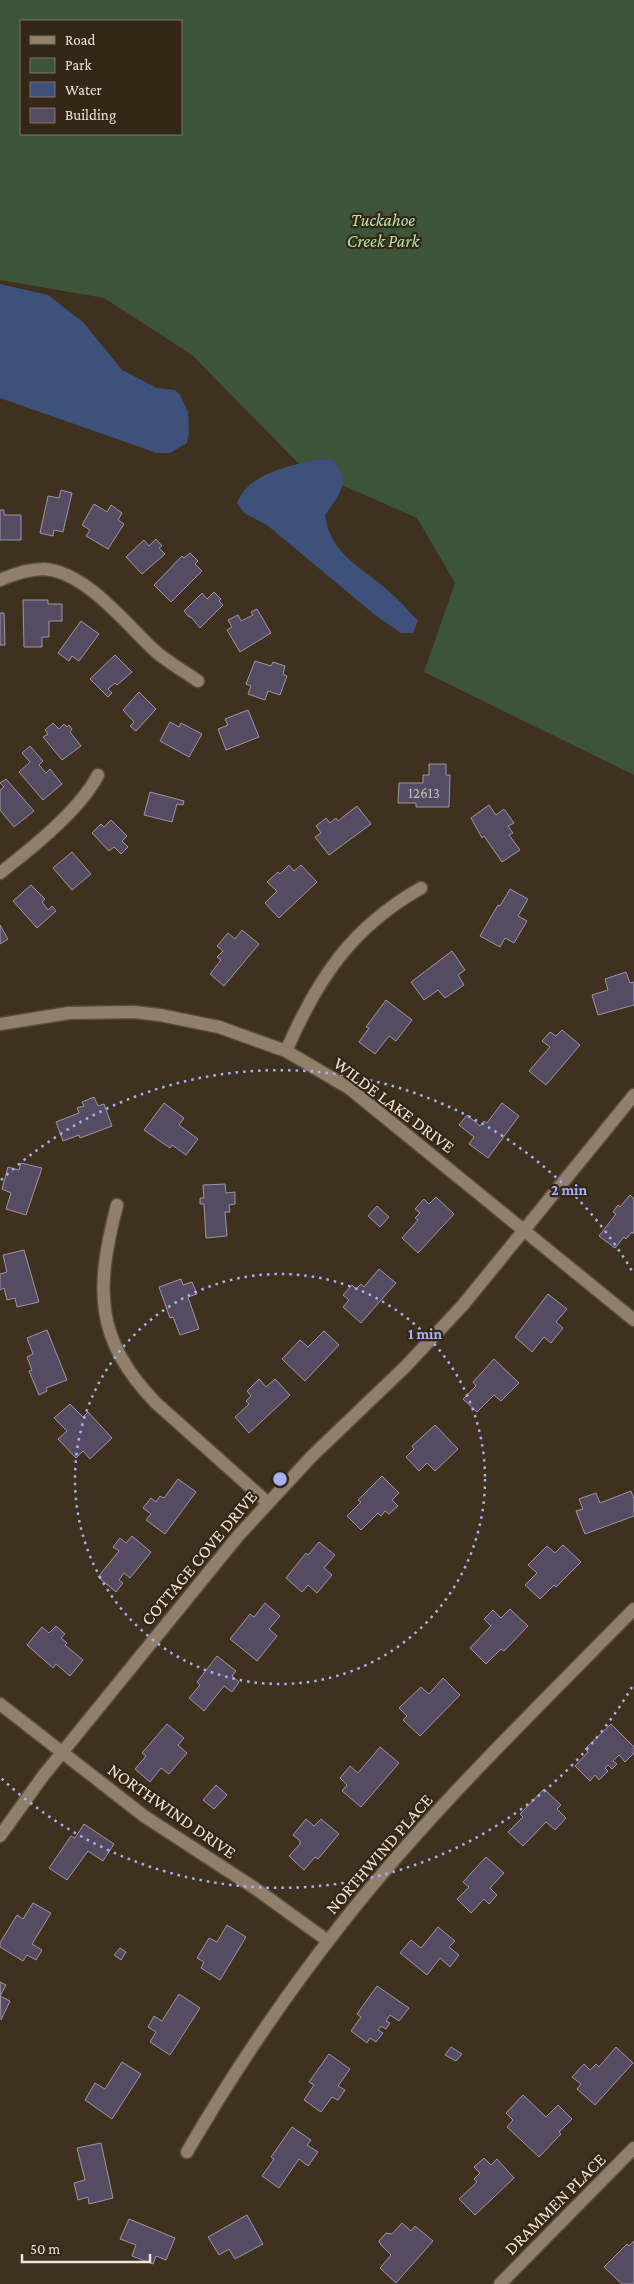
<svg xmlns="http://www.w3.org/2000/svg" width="634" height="2284" font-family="'Crimson Pro',serif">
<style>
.green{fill:#3d5439;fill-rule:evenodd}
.water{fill:#3d517c}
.building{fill:#564c61;stroke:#9e93aa}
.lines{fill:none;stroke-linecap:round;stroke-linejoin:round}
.minor-casing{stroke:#594e3d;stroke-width:15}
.minor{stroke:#90806b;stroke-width:12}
.ring{fill:none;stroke:#a8b0fc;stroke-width:2.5;stroke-dasharray:2.5 5}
.labels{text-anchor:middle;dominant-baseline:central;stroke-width:4.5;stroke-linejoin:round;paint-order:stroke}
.number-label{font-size:15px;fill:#c6beba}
.park-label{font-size:18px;font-style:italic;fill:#aee6a5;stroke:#342715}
.street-label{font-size:18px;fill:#ece4d8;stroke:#342715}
.centre{fill:#a8b0fc;stroke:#342715;stroke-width:2.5}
.ring-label{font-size:15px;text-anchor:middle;font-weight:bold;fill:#a8b0fc;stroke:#342715;stroke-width:4.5;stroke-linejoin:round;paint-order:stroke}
</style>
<rect width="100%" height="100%" fill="#3e311e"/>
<path class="green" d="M0,0H634V775L424,672L455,583L417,518L303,468L192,355L104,298L0,280ZM21,21H181V134H21Z"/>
<path class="water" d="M0,284L48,295L83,322L122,370L157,388L175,390L180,395L188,412L189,431L187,443L170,453H157L0,398Z
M320,459L333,460C352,481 339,496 325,515C330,557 368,570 394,596C403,604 410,613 418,621L413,633H401L375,615L267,525L244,513L237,503C249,472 290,466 320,459Z"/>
<path class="building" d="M61,490L72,493L63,532L54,530L53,536L40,533L48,496L59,498Z
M94,504L107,512L111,505L122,513L118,520L124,524L108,549L86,536L90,530L82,525Z
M0,510H4V515H21V540H0Z
M156,539L162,546L159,548L165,554L142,574L126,557L144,540L149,546Z
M190,553L198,561L195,564L202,571L171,602L154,585L182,556L184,558Z
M214,592L221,599L219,601L223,605L200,628L191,617H189L184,611L202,593L207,599Z
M23,600H48V604H62V621H49V637H42V647H24Z
M257,609L271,633L240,652L227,630L232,627L228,620L238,615L241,621L253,615L251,612Z
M0,613H4L5,645H0Z
M81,621L99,634L79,661L72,656L69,661L58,653Z
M115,655L132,672L117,685L115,683L108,689L112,693L108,697L90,679Z
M255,661L271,666L273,662L285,666L283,674L287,676L280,695L268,691L265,700L248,694L251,686L246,684Z
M139,692L156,709L136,731L130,726L134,722L123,710Z
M248,710L259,737L226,750L218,729L228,725L225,719Z
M170,722L179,727L181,723L202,734L189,757L160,741Z
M53,723L59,729L64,724L67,727L69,725L72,729L70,732L81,746L62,760L43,737L48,734L45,730Z
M30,746L43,761L39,765L46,773L50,769L62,784L43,800L19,772L30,762L22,753Z
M429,764H446V775H450L449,807H416V803H398L399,783H423V775H429Z
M6,779L34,811L14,827L0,810V790L4,787L0,783Z
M150,792L184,801L183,805L177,804L172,822L144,815Z
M489,805L496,815L504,809L514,823L508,826L513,833L509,835L520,850L502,862L484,836L482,838L471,818Z
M357,806L371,824L329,855L315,837L321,833L316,826L326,818L330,823L336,818L338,821Z
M111,820L127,836L122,841L128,847L121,854L114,847L109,851L92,833L101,824L104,827Z
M72,852L91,874L72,890L53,868Z
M289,865L294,871L301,865L317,882L279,918L265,903L277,891L267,882L278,872L280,874Z
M31,885L45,899L42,902L48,910L52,906L56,911L37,928L13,901Z
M510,889L528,899L518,916L527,921L514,943L505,938L500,947L480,936L498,905L500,906Z
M0,925L8,939L0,944Z
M242,930L259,944L224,986L210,974L221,960L217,957L223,951L217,946L228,933L235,939Z
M452,951L465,970L458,975L464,985L445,998L438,990L424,1000L411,982Z
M626,972L630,983L634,982V1005L598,1015L592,995L608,990L605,979Z
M386,1000L412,1020L396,1041L389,1036L375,1054L359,1042L369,1028L366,1027Z
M562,1030L580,1045L546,1085L529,1071L550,1047L542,1041L550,1032L556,1036Z
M94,1097L98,1106L104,1104L112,1126L80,1138L79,1135L63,1141L56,1122L79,1113L77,1108L84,1106L82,1102Z
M164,1103L184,1118L179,1125L198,1139L186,1155L172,1145L170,1148L144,1130Z
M502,1103L519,1116L488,1158L469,1144L474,1137L459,1125L467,1115L480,1126L484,1121L487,1123Z
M21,1163L42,1168L26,1215L6,1209L11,1193L2,1189L8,1167L19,1170Z
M225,1184L226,1193L235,1192V1204L229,1205L230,1212H225L227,1236L206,1238L204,1204H200V1198H204L203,1185Z
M630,1195L634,1199V1234L632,1232L626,1239L624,1237L615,1248L599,1236L616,1214L613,1212L618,1205L620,1207Z
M436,1197L454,1214L418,1253L402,1238L418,1220L415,1218L420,1213L415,1209L424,1199L429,1204Z
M377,1206L389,1217L380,1227L368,1216Z
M24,1250L39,1302L17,1307L15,1298L7,1300L4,1288L0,1290V1274L7,1272L3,1255Z
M379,1269L396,1283L361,1323L343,1307L349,1300L343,1295L352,1285L356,1289L361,1284L364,1287Z
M181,1279L183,1285L192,1282L197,1294L188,1297L199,1329L180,1335L173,1317L170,1318L159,1287Z
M548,1294L567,1309L556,1322L563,1328L551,1343L544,1337L532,1352L515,1337Z
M47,1330L67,1380L46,1388L47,1391L39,1395L29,1371L32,1370L27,1357L33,1354L27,1338Z
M324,1331L339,1345L305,1381L282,1359L300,1340L308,1347Z
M494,1359L519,1383L501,1401L494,1395L477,1412L463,1399L476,1386L473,1382Z
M259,1379L266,1387L275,1379L290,1395L249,1433L235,1417L249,1404L246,1401L251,1396L247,1391Z
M70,1404L83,1417L88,1412L112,1438L90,1459L83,1451L76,1458L58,1439L67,1431L54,1418Z
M435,1425L458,1449L435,1471L427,1463L419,1471L406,1457L414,1449L412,1446Z
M382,1476L399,1493L392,1500L398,1506L389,1514L385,1511L381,1516L378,1513L361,1530L347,1516L361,1502L358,1500Z
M178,1479L196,1492L165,1534L146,1520L151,1514L143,1508L151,1498L156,1502L160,1496L164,1498Z
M631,1491L634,1499V1516L585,1534L576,1511L583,1509L579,1499L596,1493L600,1503Z
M132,1536L151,1552L130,1578L124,1573L119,1580L123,1583L116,1592L98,1577L119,1551L113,1547L120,1538L126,1543Z
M319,1542L335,1555L324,1568L332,1575L317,1593L308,1585L302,1592L286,1578L306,1553L308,1555Z
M563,1545L581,1562L556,1587L554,1585L540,1599L525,1585L537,1573L528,1565L547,1546L555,1553Z
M265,1603L280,1616L269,1629L277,1636L257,1661L230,1639L250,1614L254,1617Z
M510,1609L528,1626L504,1651L501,1649L486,1664L470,1648L491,1626L484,1619L493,1610L501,1618Z
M56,1626L65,1634L61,1638L67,1643L65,1645L83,1660L70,1676L56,1664L53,1668L27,1645L42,1627L49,1633Z
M217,1656L236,1671L232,1676L239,1682L232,1692L224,1686L204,1711L189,1698L200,1685L197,1682Z
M443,1678L460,1695L420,1736L403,1720L407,1716L399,1708L421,1687L429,1694Z
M167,1724L184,1738L178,1745L187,1753L169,1774L161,1768L150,1782L135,1769L146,1756L142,1753Z
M611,1724L634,1747V1753L625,1762L619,1755L613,1761L617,1764L612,1769L608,1765L605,1768L608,1771L599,1780L595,1775L590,1781L575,1766L588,1752L585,1749Z
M380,1747L399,1763L361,1807L342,1791L347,1785L340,1778L350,1766L358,1773Z
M216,1785L227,1795L214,1809L203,1800Z
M544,1789L561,1805L557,1809L566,1818L555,1830L546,1822L523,1846L508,1832L523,1817L520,1814Z
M306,1819L314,1826L321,1819L339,1834L318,1859L315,1857L304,1870L289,1856L300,1844V1841L293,1835Z
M84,1824L114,1844L103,1861L88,1851L67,1880L49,1868L71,1836L75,1838Z
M486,1857L504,1873L490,1888L497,1895L489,1904L484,1899L471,1913L457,1899L469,1887L463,1882Z
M33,1903L51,1913L32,1944L42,1950L36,1960L27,1955L23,1961L0,1947V1943L17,1915L23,1919Z
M227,1925L246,1937L220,1980L201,1968L204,1962L197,1958L209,1938L217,1942Z
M438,1927L455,1941L449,1947L459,1955L450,1967L440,1958L427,1975L400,1953L411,1940L421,1948Z
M120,1948L126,1952L121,1960L114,1955Z
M0,1982L6,1985L0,1996L10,2001L1,2020Z
M377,1986L409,2008L399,2021L390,2015L386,2021L390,2023L386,2029L381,2026L378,2030L383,2033L376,2042L370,2038L367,2043L351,2031L361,2017L357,2014Z
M179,1994L200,2008L170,2055L150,2042L156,2032L148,2027L154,2016L162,2021Z
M451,2047L462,2054L456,2061L445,2055Z
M616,2047L633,2063L595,2105L577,2089L581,2084L572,2077L584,2064L590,2070L596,2064L599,2067Z
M329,2054L350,2069L338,2086L345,2090L338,2100L332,2097L321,2112L304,2100L314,2085L309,2082Z
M122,2062L141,2074L112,2119L85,2100L95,2083L105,2089Z
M523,2095L546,2117L558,2105L572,2119L559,2132L561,2134L539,2157L507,2127L513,2120L506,2113Z
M292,2127L311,2140L307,2145L318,2152L308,2166L299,2159L279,2188L262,2176L274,2159L271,2157Z
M101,2143L113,2198L89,2204L88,2197L78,2200L74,2183L85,2180L77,2148Z
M484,2158L491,2165L497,2159L514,2178L475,2215L459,2199L477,2182L474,2179L480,2173L474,2167Z
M247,2215L263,2244L235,2259L229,2249L219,2255L208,2237Z
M129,2219L175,2238L166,2260L156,2256L153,2264L132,2256L136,2245L120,2239Z
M402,2223L411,2231L415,2226L433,2241L396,2283L380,2268L391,2255L381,2245L379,2241L386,2233L392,2234Z
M634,2241V2284H622L604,2267L627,2244L629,2246Z"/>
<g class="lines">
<g class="minor-casing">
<path id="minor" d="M0,580C14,574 28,569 44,569C86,572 125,623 154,650C167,662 184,671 198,681
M0,873C31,849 80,810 98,775
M0,1024L69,1013L134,1012L160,1015L219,1027L286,1051L349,1088L634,1320
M286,1051C318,978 351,928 421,888
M117,1205C96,1287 93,1338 156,1403L268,1503
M0,1704L144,1816L256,1889L328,1941
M0,1836L43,1776L238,1536L312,1456L405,1367L463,1305L634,1095
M187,2152C231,2076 285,1996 339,1927C428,1813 533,1712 634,1609
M500,2284L634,2148"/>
</g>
<use href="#minor" class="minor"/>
</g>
<g class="ring">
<circle cx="280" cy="1479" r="205"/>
<path d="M632 1687A409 409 0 0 1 1 1778M1 1180A409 409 0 0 1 632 1271"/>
</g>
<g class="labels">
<g class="number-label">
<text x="424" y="793">12613</text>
</g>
<g class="park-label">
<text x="383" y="220">Tuckahoe<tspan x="383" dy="21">Creek Park</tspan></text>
</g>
<g class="street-label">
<text transform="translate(394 1105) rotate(37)">WILDE LAKE DRIVE</text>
<text transform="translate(199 1558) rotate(-50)">COTTAGE COVE DRIVE</text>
<text transform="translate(172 1811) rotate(35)">NORTHWIND DRIVE</text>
<text transform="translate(379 1854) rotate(-49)">NORTHWIND PLACE</text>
<text transform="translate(555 2204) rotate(-45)">DRAMMEN PLACE</text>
</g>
</g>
<circle cx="280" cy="1479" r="8" class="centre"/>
<g class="ring-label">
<text x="569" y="1195">2 min</text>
<text x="425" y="1339">1 min</text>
</g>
<rect x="20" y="20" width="162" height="115" fill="#342715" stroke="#7e7363"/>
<rect x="30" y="36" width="25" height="8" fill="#90806b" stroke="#7e7363"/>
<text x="65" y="45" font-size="15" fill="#ece4d8">Road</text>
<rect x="30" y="58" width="25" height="15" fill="#3d5439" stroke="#7e7363"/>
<text x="65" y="70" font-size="15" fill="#ece4d8">Park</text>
<rect x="30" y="82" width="25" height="15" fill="#3d517c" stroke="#7e7363"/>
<text x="65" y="95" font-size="15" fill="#ece4d8">Water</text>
<rect x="30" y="108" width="25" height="15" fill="#564c61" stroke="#7e7363"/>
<text x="65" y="120" font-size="15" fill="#ece4d8">Building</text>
<path d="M22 2254v8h128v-8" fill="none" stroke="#ece4d8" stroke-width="2.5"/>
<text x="30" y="2254" font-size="15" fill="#ece4d8" stroke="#342715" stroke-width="4" paint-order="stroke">50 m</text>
</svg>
